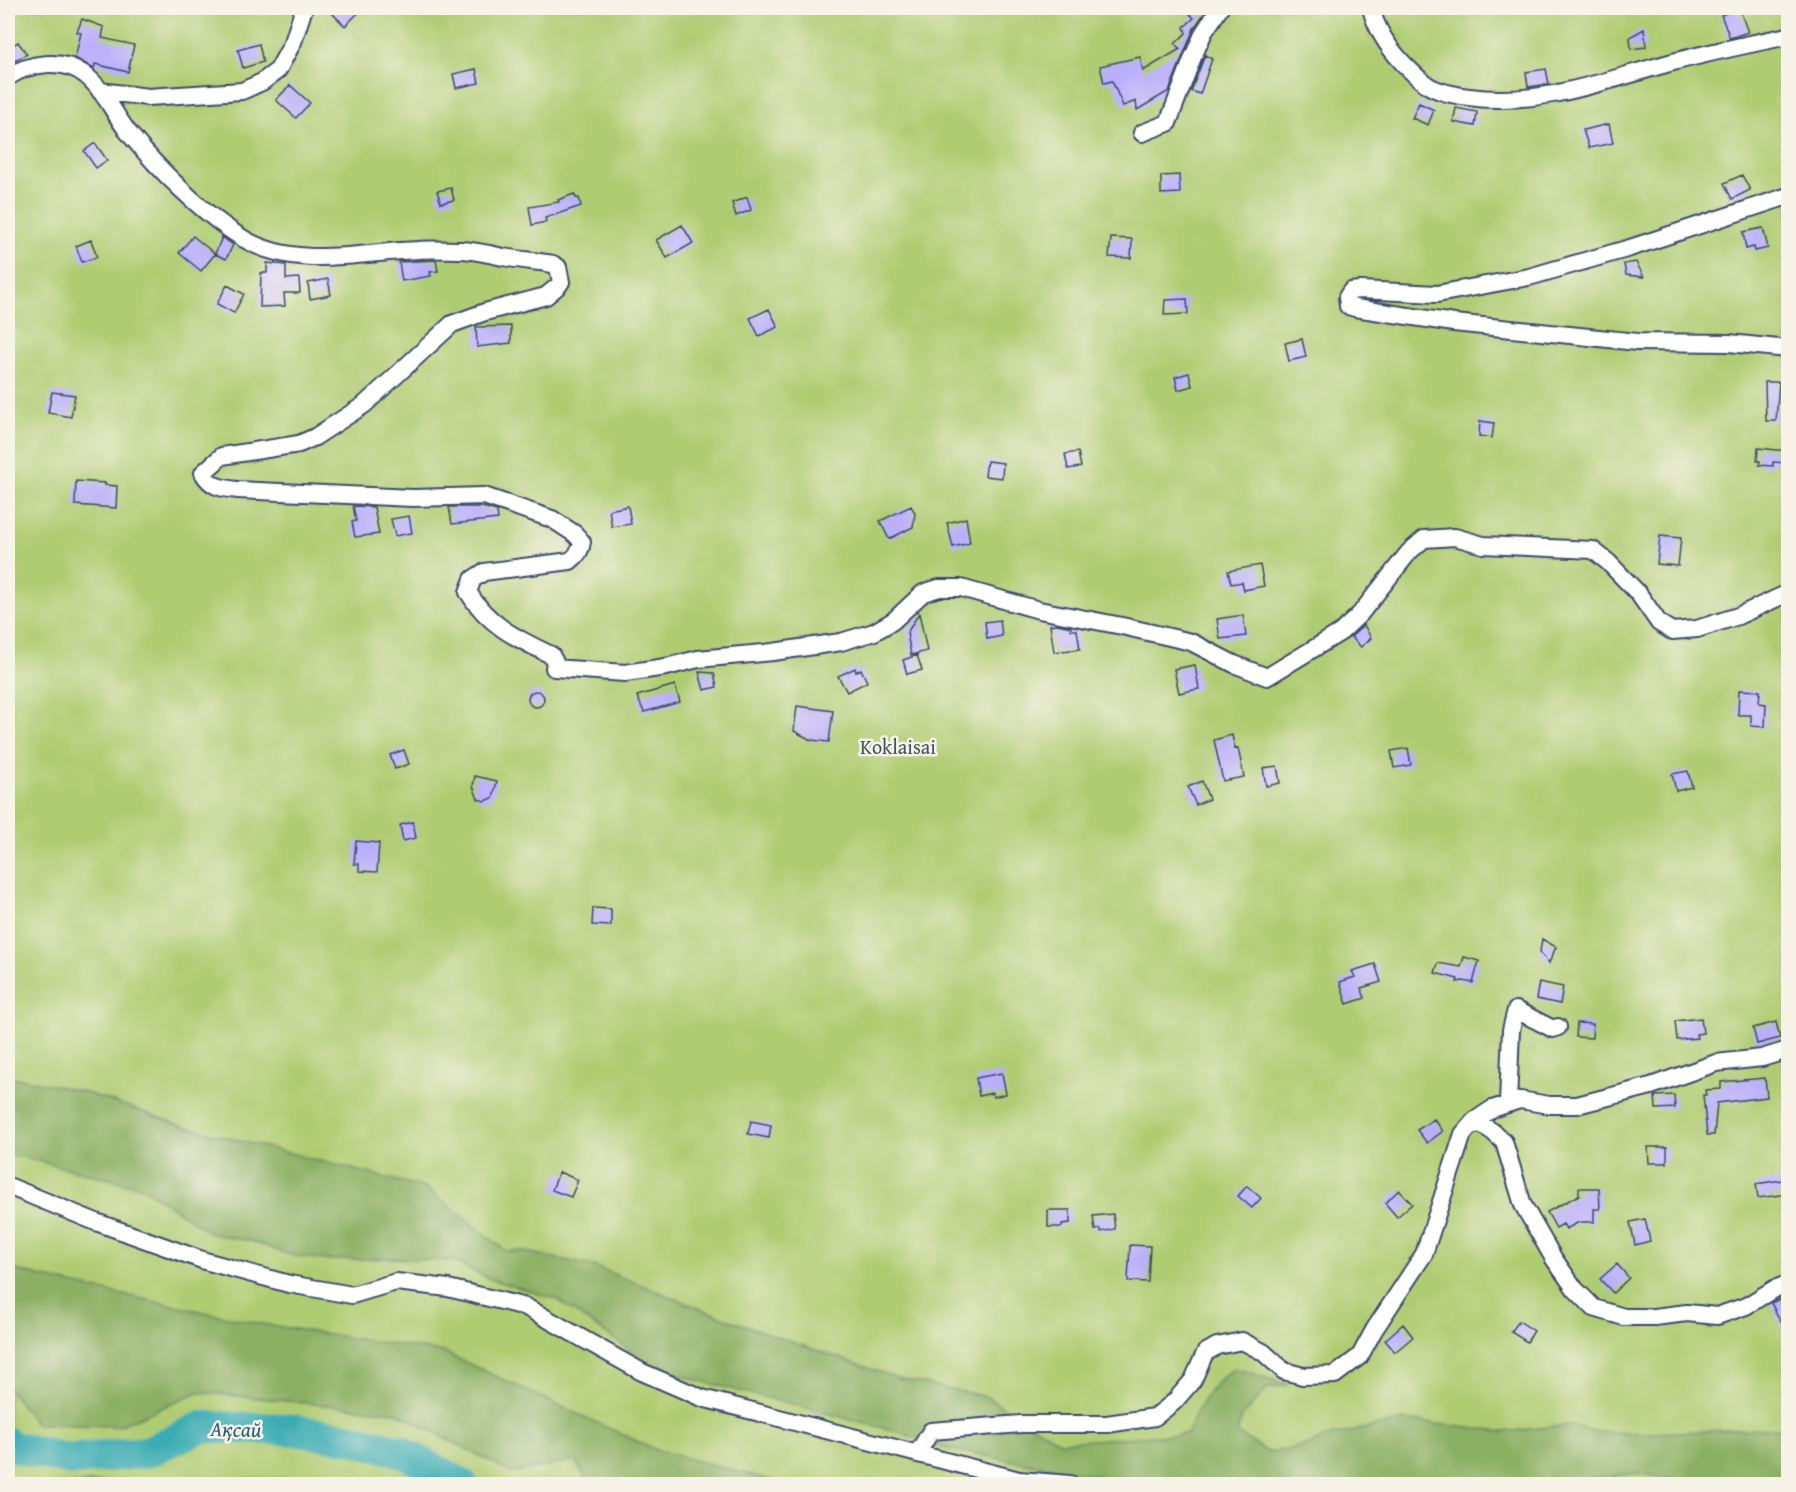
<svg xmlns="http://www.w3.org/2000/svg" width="1796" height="1492" font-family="'Gentium Book Plus',serif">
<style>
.green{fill:#b0cc72;stroke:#667e68;stroke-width:1.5}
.forest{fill:#8cb064;stroke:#547061;stroke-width:1.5}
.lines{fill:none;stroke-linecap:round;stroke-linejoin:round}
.river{stroke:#3aacb4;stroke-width:32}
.building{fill:#baaffb}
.minor-casing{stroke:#3b496c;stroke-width:20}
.minor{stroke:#fff;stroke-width:16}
.labels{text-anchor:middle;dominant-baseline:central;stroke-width:5;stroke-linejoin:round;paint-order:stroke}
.park-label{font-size:20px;fill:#405663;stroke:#f7f3e8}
.water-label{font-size:21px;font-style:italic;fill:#265b7c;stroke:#f7f3e8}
</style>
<rect width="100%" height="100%" fill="#f7f3e8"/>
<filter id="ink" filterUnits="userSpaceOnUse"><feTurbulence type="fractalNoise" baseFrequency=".0167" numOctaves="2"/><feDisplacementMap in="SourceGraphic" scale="12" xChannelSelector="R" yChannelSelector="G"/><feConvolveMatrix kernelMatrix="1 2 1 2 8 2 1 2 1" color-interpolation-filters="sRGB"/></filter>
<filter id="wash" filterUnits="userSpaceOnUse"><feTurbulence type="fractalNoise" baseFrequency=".008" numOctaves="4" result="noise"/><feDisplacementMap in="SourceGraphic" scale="24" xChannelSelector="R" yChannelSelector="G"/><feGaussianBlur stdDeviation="1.35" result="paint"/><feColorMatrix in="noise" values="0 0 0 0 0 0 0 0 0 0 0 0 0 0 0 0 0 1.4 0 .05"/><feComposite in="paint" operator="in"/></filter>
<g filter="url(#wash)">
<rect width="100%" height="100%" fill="#edb"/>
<path class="green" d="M8,8H1788V1484H8Z"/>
<path class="forest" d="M8,1076L81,1091L187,1127L426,1188L506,1251H521L593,1266L735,1322L897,1378L987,1397L1060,1442L1187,1434C1197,1408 1211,1382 1235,1368L1289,1385L1268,1388L1242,1416L1237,1433L1267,1452L1281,1451L1311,1444L1326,1437L1404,1420L1503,1432L1569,1425L1598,1432L1651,1433L1779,1428L1788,1425V1484H1704L1637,1473L1543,1484H1212L1162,1478L1103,1477L948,1449L892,1430L658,1370L556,1299L490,1279L453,1261L394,1258L329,1260L293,1256L251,1241L212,1234L144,1188L23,1157L8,1156Z
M8,1268L58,1281L256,1323L443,1352L656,1450L786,1484H589L575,1460L512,1473L396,1412L198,1392L119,1426L36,1424L8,1388Z
M192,1479H339L352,1484H79L82,1483Z"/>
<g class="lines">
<path class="river" d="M8,1443L9,1446L71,1460L147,1452L202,1427L286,1429L352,1439L400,1451L462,1484"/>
</g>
<g id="blocks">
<path class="building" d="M340,8H363L345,26L333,14Z
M1184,8H1208L1194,28L1169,91L1137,110L1136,101L1123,106L1112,81L1104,83L1100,66L1140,57L1143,71L1180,49L1175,44L1186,33L1184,27L1194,18Z
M1739,8L1748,32L1730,38L1721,15Z
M82,19L104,27L102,38L134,45L128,72L95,64L94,69L75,58L81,33L77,32Z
M1644,29L1646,47L1631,49L1630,37Z
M18,42L27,54L13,62L8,52V48Z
M259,44L263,62L243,68L238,50Z
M1205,55L1212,59L1200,94L1191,91Z
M476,69L479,83L456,88L453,74Z
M1546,69L1549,84L1528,87L1526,72Z
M290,85L310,103L296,118L276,100Z
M1419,103L1434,110L1428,125L1412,118Z
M1456,108L1477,112L1475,126L1453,122Z
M1609,124L1613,143L1589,148L1583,130Z
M95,143L107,160L96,168L84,151Z
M1179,175L1180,193L1161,194V176Z
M1742,175L1750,190L1732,199L1724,183Z
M451,188L454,200L441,203L437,191Z
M574,194L576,198H579L581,206L545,218L546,222L532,225L529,207L559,202L558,200Z
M747,197L751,210L736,216L732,203Z
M682,225L693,243L667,258L656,240Z
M1763,228L1768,248L1755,251L1754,247L1746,249L1743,232Z
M193,236L215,254L201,271L179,253Z
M222,237L233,245L226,259L215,254Z
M1111,238L1132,239L1131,258L1109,257Z
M91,240L97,257L82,262L76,246Z
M436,260L438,271L430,272L431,276L402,281L399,262Z
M1636,262L1644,277L1626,275L1624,264Z
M267,263L286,265V279L299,278L300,293H284L285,306L260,307L261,273H267Z
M328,279L331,295L310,299L308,283Z
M227,285L244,294L234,313L217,304Z
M1187,299L1188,314L1164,315L1165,300Z
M769,309L778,327L759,336L750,318Z
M511,326V343L477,347L476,327Z
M1302,339L1306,357L1289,361L1285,343Z
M1189,373L1192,386L1178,390L1175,377Z
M1765,382H1779L1776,421H1766Z
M52,392L75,395L71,417L48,413Z
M1480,421L1494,423L1492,438L1479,436Z
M1758,448L1788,451V463L1773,462V466L1759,465L1760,461H1757Z
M1078,452L1081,467L1068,469L1065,454Z
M987,461L1003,463L1002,478L985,476Z
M76,481L105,483V485L117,486L116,508L75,505Z
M353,506L374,507L379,534L355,537L352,522L356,521Z
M628,506L631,524L612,527L609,510Z
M911,506L915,513L913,527L889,539L880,521Z
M449,507H482L497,511L498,519L452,524Z
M409,516L412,533L395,536L391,519Z
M966,518L970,543L953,547L947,523Z
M1660,536L1681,538L1678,566L1657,564Z
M1260,565L1264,586L1244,590L1242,582L1231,584L1228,571Z
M919,613L927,651L911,655L907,633Z
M1243,615L1246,636L1220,639L1217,619Z
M1000,620L1002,636L987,639L985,622Z
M1057,624L1071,627V630H1077L1080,649L1054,652L1050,625Z
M1364,625L1371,638L1361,647L1351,637Z
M917,655L922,670L907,674L903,660Z
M1195,665L1199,689L1179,693L1174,669Z
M855,668L856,672L861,669L867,682L847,692L838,676Z
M699,672L714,673L717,687L704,690Z
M675,685L680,702L644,712L637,696Z
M1739,690L1760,691L1759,703L1766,704L1765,727L1751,726V715H1738Z
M528 699a8 8 0 1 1 16 0a8 8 0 1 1-16 0Z
M797,706L833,711L829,742L811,740L794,731Z
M1232,735L1235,749L1238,748L1244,777L1223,781L1214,740Z
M1408,748L1411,765L1394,768L1391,751Z
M404,750L409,764L395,769L390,755Z
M1277,766L1280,783L1266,786L1263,768Z
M1688,771L1692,787L1676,791L1672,774Z
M475,776L497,781L493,798L485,801L478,799L473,786Z
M1202,781L1209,799L1196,805L1188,787Z
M413,822L416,838L403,841L400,825Z
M356,841L379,843L377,872L359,871V864H354Z
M593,908L611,909V926L592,925Z
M1542,939L1556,947L1549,963L1540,952Z
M1464,957L1479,961L1473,983L1463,981L1457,982L1458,979L1435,973L1438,963L1461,967Z
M1375,964L1381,982L1361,988L1365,998L1347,1004L1340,982L1355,977L1352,971Z
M1539,982L1563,987L1560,1004L1536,999Z
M1701,1018L1703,1033L1696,1034L1697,1038L1677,1040L1675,1021Z
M1776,1022L1780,1038L1757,1044L1753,1028Z
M1577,1023L1593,1024L1592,1038L1576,1037Z
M1002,1073L1006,1094L993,1097L992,1093L979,1096L976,1078Z
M1765,1078L1767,1097L1717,1103L1714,1135H1707L1703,1095H1706L1705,1090L1721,1089V1082Z
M1674,1095L1675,1108L1656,1109L1655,1096Z
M1434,1119L1443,1131L1427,1143L1417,1130Z
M751,1121L771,1125L769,1138L748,1134Z
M1648,1147H1667V1163H1649Z
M559,1172L578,1180L571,1197L552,1190Z
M1788,1179V1194L1758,1198L1756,1184Z
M1247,1186L1261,1198L1252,1208L1238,1196Z
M1579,1188H1599L1600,1209H1594V1222H1579L1566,1229L1563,1224L1556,1228L1547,1212L1579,1195Z
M1399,1190L1412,1204L1397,1217L1385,1203Z
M1048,1210H1070V1223L1062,1224V1227H1048Z
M1113,1214L1115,1229L1101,1232L1100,1229L1095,1230L1093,1216Z
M1645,1219L1650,1241L1635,1245L1630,1222Z
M1130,1245L1150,1246L1148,1282L1128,1281Z
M1617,1264L1629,1278L1613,1293L1600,1279Z
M1784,1297L1788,1305V1335L1771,1303Z
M1519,1321L1534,1331L1527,1342L1511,1332Z
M1403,1324L1413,1337L1395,1352L1385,1340Z"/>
</g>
</g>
<g filter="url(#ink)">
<use href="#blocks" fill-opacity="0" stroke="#3b496c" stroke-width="1.5"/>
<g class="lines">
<g class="minor-casing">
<path id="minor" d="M1371,8C1376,28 1388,47 1402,62C1410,70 1419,80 1429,86C1441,93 1456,95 1469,97C1539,107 1606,80 1673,62C1711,52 1750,44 1788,36
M8,77C29,63 62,58 84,74C103,88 114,114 128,132C158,169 203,214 244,239C297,270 361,252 418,250C433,249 448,250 463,250C476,251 490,254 503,257C520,260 536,261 553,264L558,267L561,282L558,286L546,296L485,312L452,324L364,405L315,437L299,444L222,456L203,473C212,488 221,488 238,490L413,498L484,496L552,519L575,534L582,542C581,551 577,556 570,561L484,572L473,579L468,592C489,626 516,638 551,655L555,662L554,668L625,673L666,667L698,659L773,652L841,642L874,632L893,621L923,593L939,588H961L1039,610L1122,626L1191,642L1234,664L1267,677L1341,632L1360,614L1409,552L1424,539L1455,537L1483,545L1593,550L1608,562L1638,593L1659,623L1672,631L1697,629L1738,616L1788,593
M100,91L148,97L242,91L262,82L278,70L293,42L304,8
M1142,133L1168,123L1193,57L1204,32L1220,8
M1788,196L1630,248L1529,277L1437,294L1360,290L1351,291L1347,297L1348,306L1355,308L1454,323L1637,342L1729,343L1788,349
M1508,1103L1511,1030L1516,1010L1553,1029L1558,1027
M1470,1126L1481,1124L1493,1132L1504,1142L1523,1205L1554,1259L1575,1289L1594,1308L1624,1317H1654L1687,1313L1717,1316L1746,1306L1774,1289L1788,1284
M8,1186L96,1222L205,1261L289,1284L352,1295L396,1282L448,1288L526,1307L642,1372L702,1398L1019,1480L1070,1484
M917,1454L931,1431L1021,1424H1107L1155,1417L1174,1402L1193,1380L1205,1353L1217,1346L1242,1341L1263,1352L1284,1371L1303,1376L1335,1375L1360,1356L1374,1330L1424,1254L1463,1134L1474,1121L1492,1109L1520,1100L1549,1105H1577L1651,1086L1716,1063L1762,1058L1788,1050"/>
</g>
<use href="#minor" class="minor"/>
</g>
</g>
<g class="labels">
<g class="park-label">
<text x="898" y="746">Koklaisai</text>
</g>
<g class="water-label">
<text transform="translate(236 1429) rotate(1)">Ақсай</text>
</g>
</g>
<rect width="1796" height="1492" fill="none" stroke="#f7f3e8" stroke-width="30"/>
</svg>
